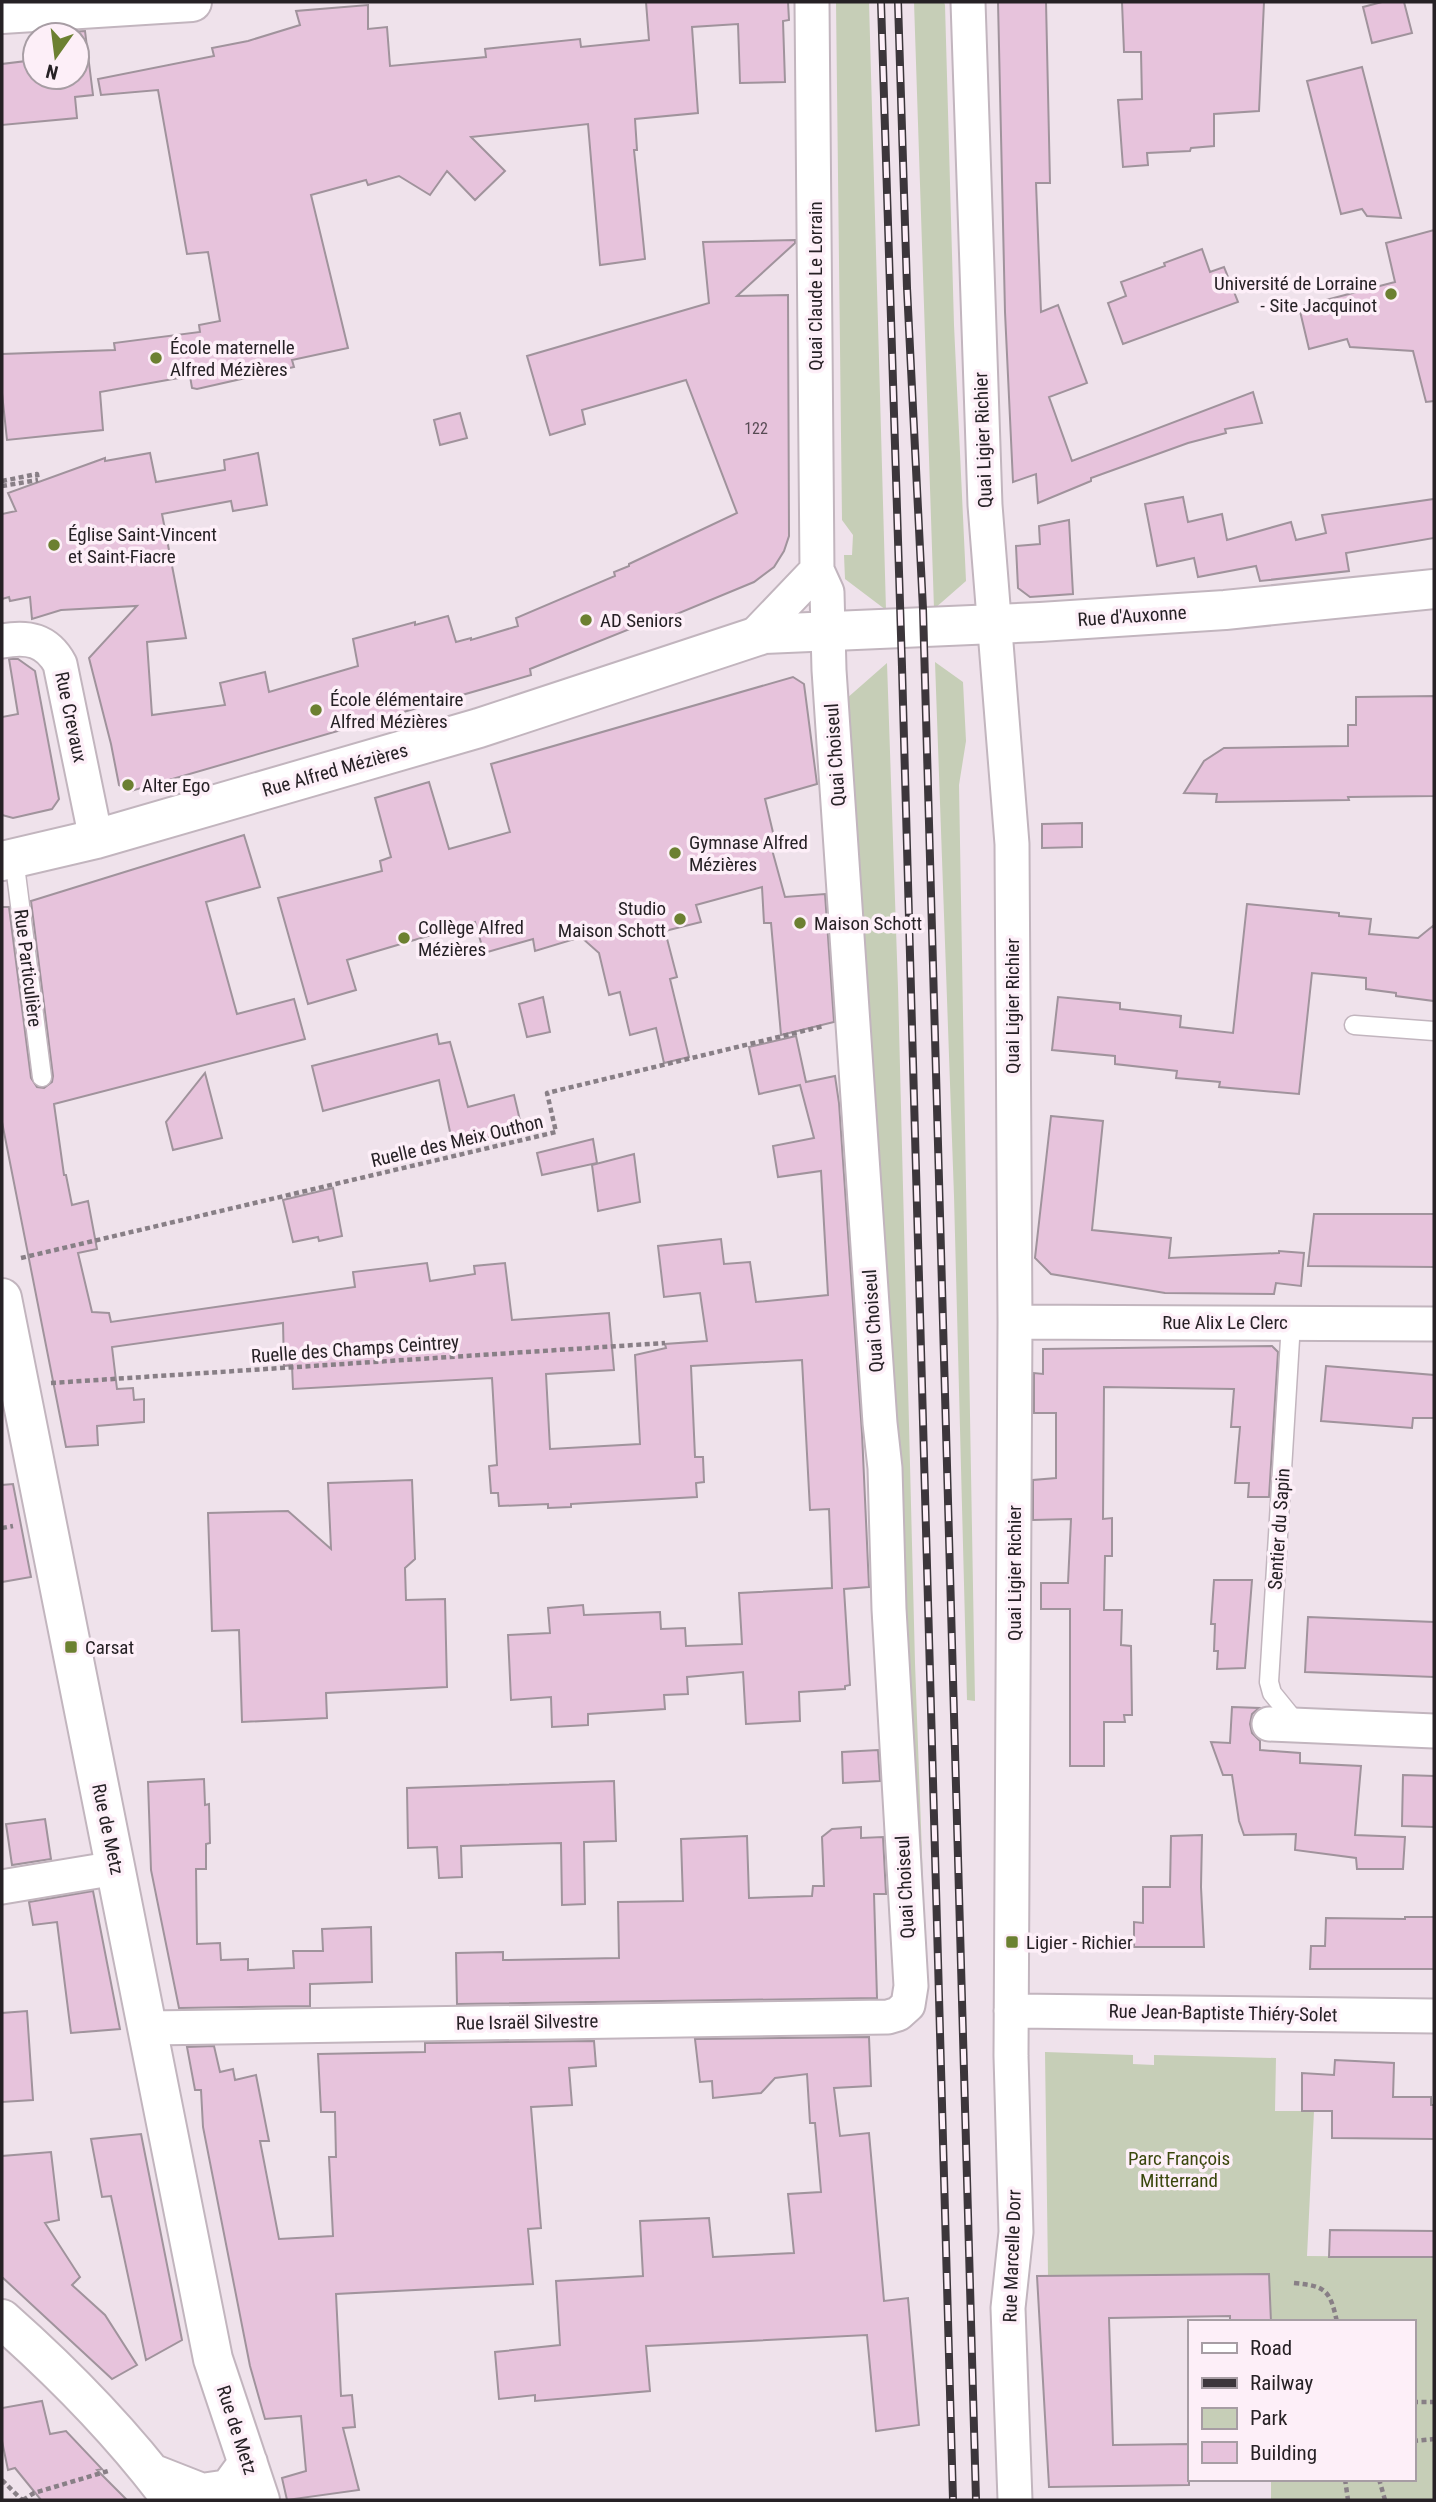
<svg xmlns="http://www.w3.org/2000/svg" width="1436" height="2502" font-family="'Roboto Condensed',sans-serif">
<style>
.green{fill:#c6ceb7}
.building{fill:#e7c3dc;stroke:#a0939c;stroke-width:2}
.lines{fill:none;stroke-linecap:round;stroke-linejoin:round}
.service-casing{stroke:#c2b5be;stroke-width:21}
.minor-casing{stroke:#c2b5be;stroke-width:37}
.secondary-casing{stroke:#c2b5be;stroke-width:42}
.path{stroke:#887f86;stroke-width:4.5;stroke-dasharray:5 3.5;stroke-linecap:butt}
.service{stroke:#fff;stroke-width:18}
.minor{stroke:#fff;stroke-width:33}
.secondary{stroke:#fff;stroke-width:38}
.rail-casing{stroke:#3c363b;stroke-width:8}
.rail{stroke:#fdeff8;stroke-width:5;stroke-dasharray:16;stroke-linecap:butt}
.poi-dot{fill:#6c8031;stroke:#fdeff8;stroke-width:2.5}
.labels{text-anchor:middle;dominant-baseline:central;stroke-width:7;stroke-linejoin:round;paint-order:stroke}
.number-label{font-size:16px;fill:#564a53}
.poi-label{font-size:19px;fill:#262125;stroke:#fdeff8;text-anchor:start}
.street-label{font-size:19px;fill:#262125;stroke:#fdeff8}
.park-label{font-size:19px;fill:#3a470d;stroke:#fdeff8}
</style>
<rect width="100%" height="100%" fill="#efe2eb"/>
<path class="green" d="M836,2H869L886,610L845,579L844,555H852L853,535L842,520Z
M914,2H944L945,5L954,325L966,581L934,609Z
M935,662L963,682L966,741L959,785L975,1701L967,1700L954,1196Z
M887,663L898,988L915,1663L927,1991L923,1983L846,699Z
M1045,2052L1133,2055V2064L1154,2065V2055L1276,2058L1275,2111H1314L1307,2256L1434,2257V2500H1271V2479H1413V2322H1271L1269,2274L1048,2276Z"/>
<path class="building" d="M646,2H788L789,20L783,21L785,82L740,83L738,24L692,27L698,113L635,119L637,150H634L645,259L600,265L588,124L471,137L505,171L475,200L447,171L430,195L399,176L368,185L366,180L311,195L348,348L292,360L294,367L197,389L192,388L190,376L100,392L103,430L7,440L2,393V354L115,350L114,343L200,332L199,325L220,321L208,252L187,254L158,90L101,95L98,79L214,56L212,48L248,41L300,25L296,11L368,5V29L387,27L390,66L486,57L485,49L580,39L581,47L649,40Z
M998,2H1046L1050,183H1036L1041,312L1058,305L1087,383L1049,397L1072,461L1253,392L1262,423L1225,429L1226,433L1188,443L1091,478V481L1038,503L1036,474L1013,482L1005,312Z
M1122,2H1264L1259,111L1214,114V146L1191,148L1190,151L1147,153L1148,165L1123,167L1118,100L1142,99L1141,52H1124Z
M1382,2H1404L1412,33L1372,43L1363,7Z
M85,31L93,95L75,97L77,118L2,125V64L35,60V77H77V35H53V33Z
M1362,67L1401,218L1367,216L1362,209L1341,214L1307,81Z
M1434,230V401L1426,402L1413,351L1350,347L1347,339L1309,349L1299,307L1395,282L1386,243Z
M795,240V243L737,296L788,295L789,536L784,551L774,567L754,582L648,626L647,622L530,669L531,675L131,791L119,785L111,744L89,658L137,606L61,610L32,619L30,597L10,601L9,597L2,599V514L16,511L8,493L105,458V461L150,453L156,482L225,470L224,460L258,453L267,505L233,511L231,501L162,514L186,638L147,642L152,715L225,705L220,683L265,672L269,692L358,666L353,639L415,622V625L448,616L456,642L471,638V640L518,626L516,618L615,576L614,572L629,566V564L737,513L686,380L582,410L585,424L550,435L527,356L709,303L703,242Z
M1202,249L1210,272L1224,267L1238,302L1123,344L1108,303L1126,296L1121,282L1165,266L1164,263Z
M460,413L467,438L440,445L434,420Z
M1183,497L1188,522L1222,514L1227,540L1291,522L1296,540L1326,533L1322,515L1434,499V538L1346,553L1349,571L1260,581L1256,566L1198,577L1194,558L1157,566L1145,504Z
M1069,520L1073,594L1030,597L1018,588L1016,546L1040,544L1039,526Z
M9,659H18L35,671L59,799L52,809L13,818L2,815V717L18,714Z
M793,677L804,684L817,784L765,799L776,845L771,846L785,897L825,894L834,1022L781,1035L771,923H764L762,887L696,905L701,922L665,931L677,977L670,979L689,1057L664,1063L656,1028L630,1035L620,992L609,995L599,953L581,937L535,951L533,939L484,953L475,922L347,960L356,990L308,1004L278,898L382,871L380,861L391,857L375,798L429,782L449,849L510,832L491,764Z
M1434,696V796L1348,797L1349,800L1216,802L1217,794L1184,793L1204,761L1224,748L1348,746V725H1356V697Z
M1082,823V847L1042,848V824Z
M244,835L260,887L206,902L237,1014L294,999L305,1039L54,1104L64,1175H66L72,1205L88,1201L97,1249L78,1253L92,1312L109,1313L111,1322L355,1287L353,1272L427,1263L430,1281L475,1274L474,1266L505,1263L512,1320L609,1313L614,1370L546,1374L550,1449L640,1444L635,1355L666,1348L665,1344L707,1341L700,1293L664,1297L658,1246L721,1239L724,1264L750,1262L756,1302L828,1295L821,1171L778,1177L773,1146L814,1138L800,1085L759,1094L749,1047L796,1036L806,1082L835,1076L839,1103L862,1433L869,1587L844,1589L850,1685L845,1686V1689L799,1692L800,1721L746,1724L743,1672L687,1677L688,1694L664,1695L665,1709L588,1714V1725L552,1727L551,1697L511,1700L508,1635L550,1633L548,1608L583,1605L584,1615L660,1612L661,1629L685,1628L686,1646L742,1644L739,1593L832,1588L829,1509L810,1510L802,1360L691,1366L695,1457H703L704,1482L696,1483L697,1497L571,1504V1507L548,1508V1504L499,1506L498,1493H491L489,1466L497,1465L492,1378L293,1389L292,1365L284,1366L283,1323L112,1347L117,1389L133,1388L134,1400L144,1399V1422L97,1426L98,1445L66,1447L2,1122V907H9L31,1078L37,1087L44,1088L52,1082L53,1076L31,901Z
M1247,904L1339,913V916L1371,919L1369,934L1418,938L1434,925V1001L1396,996V993L1366,989V978L1312,973L1299,1094L1219,1087L1220,1082L1176,1078L1177,1071L1115,1064V1056L1052,1050L1058,997L1120,1003V1009L1181,1016L1180,1027L1233,1033Z
M543,997L550,1032L527,1037L519,1004Z
M437,1034L439,1044L450,1042L468,1107L514,1095L522,1129L453,1146L439,1080L323,1111L312,1066Z
M205,1073L222,1138L173,1150L166,1122Z
M1051,1116L1103,1121L1092,1230L1171,1238L1169,1258L1279,1253V1251L1304,1253L1301,1286L1276,1283L1274,1294L1165,1293L1051,1274L1035,1258Z
M593,1139L597,1163L542,1175L537,1153Z
M634,1154L640,1202L598,1211L592,1165Z
M333,1188L342,1236L319,1241L318,1237L293,1242L283,1200Z
M1314,1214H1434V1267L1308,1266Z
M1272,1346L1278,1352L1269,1497H1248L1249,1483H1235L1240,1427H1231L1234,1389L1104,1387L1103,1519L1112,1518V1556H1105L1104,1610H1122L1121,1645L1131,1646L1132,1715H1124L1125,1722H1104V1766H1070V1609H1041V1583H1068L1071,1519L1033,1520V1480L1056,1478V1413H1034V1373L1043,1374V1349Z
M1326,1366L1434,1375V1418H1413L1412,1428L1321,1421Z
M412,1480L415,1559L405,1568L406,1600L445,1599L447,1687L326,1693L327,1718L242,1722L239,1630L212,1631L208,1513L288,1511L331,1549L328,1483Z
M13,1484L31,1577L2,1582V1485Z
M1214,1580H1252L1245,1668L1217,1669L1218,1651H1214L1215,1624H1211Z
M1308,1617L1434,1622V1677L1305,1672Z
M1232,1707L1259,1708L1252,1714L1250,1724L1252,1733L1260,1741V1750L1300,1753V1763L1361,1766L1355,1835L1405,1837L1403,1869H1357L1356,1858L1295,1850L1296,1834L1244,1835L1239,1821L1232,1775H1223L1211,1742L1230,1743Z
M878,1750L880,1781L843,1783L842,1752Z
M1403,1775L1434,1776V1827L1402,1826Z
M204,1779L205,1805L209,1804L210,1843L206,1844V1869H196L197,1944L220,1943L221,1960L248,1959V1970L294,1968L293,1951H323L322,1929L371,1927L372,1982L310,1984V2006L179,2008L151,1870L148,1782Z
M614,1781L616,1841L584,1842L585,1904L562,1905L561,1843L461,1846L462,1877L439,1878L437,1847L408,1848L407,1788Z
M45,1819L51,1859L12,1865L6,1824Z
M861,1827V1838L883,1837L886,1894H874L877,1998L457,2004L456,1953L503,1952V1960L619,1958L618,1902L683,1901L681,1839L747,1836L749,1898L812,1896L813,1886H824L822,1837L832,1829Z
M1202,1835L1201,1887L1204,1947H1134V1922L1143,1923V1887H1170L1171,1836Z
M93,1891L120,2029L71,2033L57,1922L33,1925L29,1902Z
M1405,1917H1434V1969H1310L1311,1946H1325L1326,1918L1405,1919Z
M27,2011L33,2100L2,2102V2013Z
M869,2037L871,2086L834,2088L840,2136L869,2133L884,2301L908,2298L919,2425L876,2431L867,2335L646,2346L650,2391L535,2401V2395L499,2399L495,2352L560,2345L556,2281L643,2276L640,2221L709,2218L713,2257L794,2253L788,2194L821,2192L815,2123H810L807,2074L775,2078L761,2093L713,2098L712,2081L700,2082L695,2039Z
M594,2041L596,2066L569,2068L572,2105L531,2107L541,2228L528,2229L533,2284L336,2294L341,2396L352,2395L355,2427L343,2428L359,2490L287,2500L282,2478L306,2471L301,2416L265,2419L250,2366L203,2127L201,2090H195L187,2047L214,2046L220,2072L233,2069L235,2080L256,2075L269,2141H260L279,2239L333,2236L329,2157H336L335,2112H321L318,2054L425,2052V2043Z
M1335,2060L1394,2063L1393,2097H1431V2105H1434V2139L1332,2138V2111H1302V2073L1334,2075Z
M141,2134L182,2340L146,2360L111,2196L102,2197L91,2139Z
M51,2152L59,2220L45,2223L80,2277L72,2285L105,2315L137,2365L112,2379L2,2277V2156Z
M1330,2230L1434,2231V2257H1329Z
M1269,2274L1271,2322H1230V2316L1109,2318L1113,2445L1189,2444V2485L1049,2487L1037,2276Z
M42,2401L50,2434L66,2431L102,2469L97,2470L127,2500H41L15,2468L8,2470L2,2441V2408Z"/>
<g class="lines">
<g class="service-casing">
<path id="service" d="M14,858L42,1077
M1354,1025L1434,1031
M1291,1323L1269,1682L1272,1693L1298,1725"/>
</g>
<g class="minor-casing">
<path id="minor" d="M968,2L985,505L1012,844L1015,1322L1011,2056L1016,2232L1008,2308L1015,2500
M752,638L817,570
M2,641C28,636 47,640 60,664L96,839
M1015,1322L1434,1324
M1269,1724L1434,1731
M2,1887L116,1868
M1011,2011L1434,2016
M148,2028L888,2017L898,2014L908,2005L911,1986L889,1609L885,1468L880,1423L829,670L827,592L817,570L812,2"/>
</g>
<g class="secondary-casing">
<path id="secondary" d="M2,14L192,2
M2,861L96,839L479,728L764,634L1040,622L1225,610L1434,589
M2,1298L213,2359L260,2500
M2,2319C63,2373 123,2434 172,2500
M151,2473L202,2493L229,2489L248,2463"/>
</g>
<path class="path" d="M2,481L37,474L38,480
M2,486L38,480
M21,1258L556,1132L547,1093L824,1026
M51,1383L665,1343
M2,1528L13,1526
M1294,2283C1326,2286 1330,2290 1337,2322
M1413,2402H1434
M1413,2441L1434,2439
M1345,2479L1348,2500
M1379,2479L1385,2500
M2,2480L22,2500
M23,2500L34,2493L108,2471"/>
<use href="#service" class="service"/>
<use href="#minor" class="minor"/>
<use href="#secondary" class="secondary"/>
<g class="rail-casing">
<path id="rail" d="M881,2L902,667L953,2500
M898,2L907,288L923,609L976,2500"/>
</g>
<use href="#rail" class="rail"/>
</g>
<g class="poi-dot">
<circle cx="1391" cy="294" r="7"/>
<circle cx="156" cy="358" r="7"/>
<circle cx="54" cy="545" r="7"/>
<circle cx="586" cy="620" r="7"/>
<circle cx="316" cy="710" r="7"/>
<circle cx="128" cy="785" r="7"/>
<circle cx="675" cy="853" r="7"/>
<circle cx="680" cy="919" r="7"/>
<circle cx="800" cy="923" r="7"/>
<circle cx="404" cy="938" r="7"/>
<rect x="64" y="1640" width="14" height="14" rx="3.5"/>
<rect x="1005" y="1935" width="14" height="14" rx="3.5"/>
</g>
<g class="labels">
<g class="number-label">
<text x="756" y="428">122</text>
</g>
<g class="poi-label">
<text x="1377" y="283" text-anchor="end">Université de Lorraine<tspan x="1377" dy="22">- Site Jacquinot</tspan></text>
<text x="170" y="347">École maternelle<tspan x="170" dy="22">Alfred Mézières</tspan></text>
<text x="68" y="534">Église Saint-Vincent<tspan x="68" dy="22">et Saint-Fiacre</tspan></text>
<text x="600" y="620">AD Seniors</text>
<text x="330" y="699">École élémentaire<tspan x="330" dy="22">Alfred Mézières</tspan></text>
<text x="142" y="785">Alter Ego</text>
<text x="689" y="842">Gymnase Alfred<tspan x="689" dy="22">Mézières</tspan></text>
<text x="666" y="908" text-anchor="end">Studio<tspan x="666" dy="22">Maison Schott</tspan></text>
<text x="814" y="923">Maison Schott</text>
<text x="418" y="927">Collège Alfred<tspan x="418" dy="22">Mézières</tspan></text>
<text x="85" y="1647">Carsat</text>
<text x="1026" y="1942">Ligier - Richier</text>
</g>
<g class="street-label">
<text transform="translate(815 286) rotate(-90)">Quai Claude Le Lorrain</text>
<text transform="translate(983 440) rotate(-92)">Quai Ligier Richier</text>
<text transform="translate(1132 616) rotate(-4)">Rue d'Auxonne</text>
<text transform="translate(71 717) rotate(78)">Rue Crevaux</text>
<text transform="translate(835 755) rotate(-94)">Quai Choiseul</text>
<text transform="translate(335 770) rotate(-16)">Rue Alfred Mézières</text>
<text transform="translate(28 968) rotate(83)">Rue Particulière</text>
<text transform="translate(1012 1006) rotate(-90)">Quai Ligier Richier</text>
<text transform="translate(457 1141) rotate(-13)">Ruelle des Meix Outhon</text>
<text transform="translate(873 1321) rotate(-94)">Quai Choiseul</text>
<text x="1225" y="1322">Rue Alix Le Clerc</text>
<text transform="translate(355 1349) rotate(-4)">Ruelle des Champs Ceintrey</text>
<text transform="translate(1279 1529) rotate(-86)">Sentier du Sapin</text>
<text transform="translate(1014 1573) rotate(-90)">Quai Ligier Richier</text>
<text transform="translate(108 1829) rotate(78)">Rue de Metz</text>
<text transform="translate(905 1887) rotate(-93)">Quai Choiseul</text>
<text transform="translate(1223 2013) rotate(1)">Rue Jean-Baptiste Thiéry-Solet</text>
<text transform="translate(527 2022) rotate(-1)">Rue Israël Silvestre</text>
<text transform="translate(1012 2256) rotate(-88)">Rue Marcelle Dorr</text>
<text transform="translate(237 2430) rotate(72)">Rue de Metz</text>
</g>
<g class="park-label">
<text x="1179" y="2158">Parc François<tspan x="1179" dy="22">Mitterrand</tspan></text>
</g>
</g>
<rect width="1436" height="2502" fill="none" stroke="#262125" stroke-width="7"/>
<rect x="1188" y="2320" width="228" height="161" fill="#fdeff8" stroke="#a79da4" stroke-width="2"/>
<rect x="1202" y="2343" width="35" height="10" fill="#ffffff" stroke="#a79da4" stroke-width="2"/>
<text x="1250" y="2355" font-size="21" fill="#262125">Road</text>
<rect x="1202" y="2378" width="35" height="10" fill="#3c363b" stroke="#a79da4" stroke-width="2"/>
<text x="1250" y="2390" font-size="21" fill="#262125">Railway</text>
<rect x="1202" y="2408" width="35" height="21" fill="#c6ceb7" stroke="#a79da4" stroke-width="2"/>
<text x="1250" y="2425" font-size="21" fill="#262125">Park</text>
<rect x="1202" y="2442" width="35" height="21" fill="#e7c3dc" stroke="#a79da4" stroke-width="2"/>
<text x="1250" y="2460" font-size="21" fill="#262125">Building</text>
<g transform="translate(56 56) rotate(194)"><circle r="33" fill="#fdeff8" stroke="#a79da4" stroke-width="2"/>
<path d="M0-5L12 26L0 18L-12 26Z" fill="#6c8031"/>
<text y="-10" font-size="19" font-weight="bold" text-anchor="middle" fill="#262125">N</text>
</g>
</svg>
